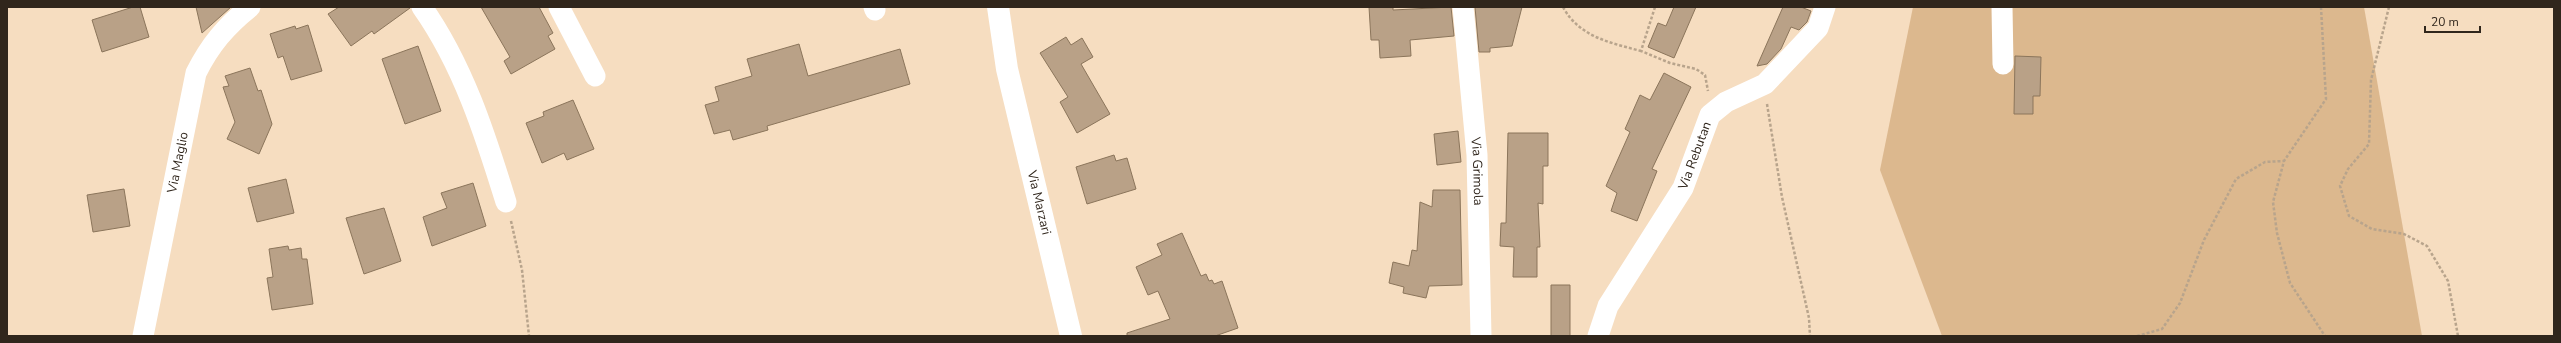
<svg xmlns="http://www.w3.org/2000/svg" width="2561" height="343" font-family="'Nunito Sans',sans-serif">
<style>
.green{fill:#dcb88e}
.building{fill:#b9a187;stroke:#8b755b}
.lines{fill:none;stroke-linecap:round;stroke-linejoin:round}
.path{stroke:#b8a48c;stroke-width:2.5;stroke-dasharray:3 2;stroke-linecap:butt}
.street{stroke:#fff;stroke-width:21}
.secondary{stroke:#fff;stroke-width:22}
.labels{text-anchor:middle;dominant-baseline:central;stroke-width:3;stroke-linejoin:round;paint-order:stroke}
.street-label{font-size:13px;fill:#30261c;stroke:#f6ddc0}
</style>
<rect width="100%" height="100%" fill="#f6ddc0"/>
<path class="green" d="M1913,7H2364L2422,336H1942L1880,170Z"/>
<path class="building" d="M133,7H140L149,37L102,52L92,20Z
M196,7H231L202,33Z
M339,7H410V8L374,34L372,31L351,46L328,14Z
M481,7H539L553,33L548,36L555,49L511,74L504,61L510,57Z
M1369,7H1393V10L1451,7L1454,36L1410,40L1411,56L1380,58L1379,40H1371Z
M1475,7H1522L1512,46L1490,48V52H1479Z
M1674,7H1696L1674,58L1648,47L1658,23L1666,26Z
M1783,7H1801L1811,11L1807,22L1799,30L1791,27L1781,49L1767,64L1757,66Z
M308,25L322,71L291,80L283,56L278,58L270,34L295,26L296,29Z
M1066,37L1071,45L1082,38L1093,57L1081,64L1110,114L1077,133L1060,102L1068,97L1040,53Z
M799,44L808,76L900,49L910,84L767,126L768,130L733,140L730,130L714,134L705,105L719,101L715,87L752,76L747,59Z
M418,46L441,111L405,124L382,59Z
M2015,56L2041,57L2040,96H2033V114H2014Z
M250,68L258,91L261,90L272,124L259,154L227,139L235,122L223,87L229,86L225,76Z
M1664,73L1691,87L1652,169L1657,171L1637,221L1611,211L1617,193L1606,186L1630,132L1625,129L1640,95L1650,100Z
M573,100L594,149L567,160L564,153L542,163L526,123L544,116L543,112Z
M1458,131L1461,162L1437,165L1434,134Z
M1508,133H1548V166H1543V204L1538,203L1540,247H1537V277H1513L1514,247L1500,246L1501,223H1506Z
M1114,155L1116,161L1127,158L1136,189L1087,204L1076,167Z
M286,179L294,213L257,222L248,188Z
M473,183L486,226L432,246L423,217L447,208L441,193Z
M124,189L130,226L93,232L87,195Z
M1433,190H1460L1462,285L1429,286L1426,298L1403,293L1404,287L1389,283L1393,262L1409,266L1412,250L1417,251L1420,202L1432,207Z
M384,208L401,261L364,274L346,218Z
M1182,233L1201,276L1206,274L1209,281L1212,280L1214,284L1222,281L1238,328L1215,336H1127V333L1170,319L1158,291L1148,295L1136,267L1162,255L1157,244Z
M288,246L289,250L301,248L302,259H307L313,304L272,310L267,278L273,277L269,249Z
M1551,285H1570V336H1551Z"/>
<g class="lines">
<path class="path" d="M1563,7C1579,37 1611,43 1641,51
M1655,7L1641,51L1670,63L1696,69L1705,75L1708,91
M2321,7L2326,99L2284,161L2273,202L2277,233L2290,283L2325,336
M2389,7L2371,80L2369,144L2348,169L2340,186L2349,216L2372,229L2404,234L2427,246L2448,281L2458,336
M1767,104L1782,197L1809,318L1810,336
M511,221L522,270L529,336
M2137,336L2162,329L2180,303L2204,240L2236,179L2265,162L2284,161"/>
<g class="street">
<path d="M422,7C463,65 485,134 506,202"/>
<path d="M559,7L595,76"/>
<path d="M874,7L875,10"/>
<path id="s1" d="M1463,7L1477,155L1481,336"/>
<path d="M2002,7L2003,64"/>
<path id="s2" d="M143,336L196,73C210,45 226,26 250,7"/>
<path id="s3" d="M1598,336L1608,306L1683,188L1710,115L1726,102L1765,84L1818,28L1825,7"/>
</g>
<path class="secondary" id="s4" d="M998,7L1007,69L1071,336"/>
</g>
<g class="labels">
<g class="street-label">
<text stroke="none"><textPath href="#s3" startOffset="206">Via Rebutan</textPath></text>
<text stroke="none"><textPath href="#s2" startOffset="177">Via Maglio</textPath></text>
<text stroke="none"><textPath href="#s1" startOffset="165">Via Grimola</textPath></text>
<text stroke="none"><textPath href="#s4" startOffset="200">Via Marzari</textPath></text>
</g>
</g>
<rect width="2561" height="343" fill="none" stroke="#30261c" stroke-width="16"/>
<path d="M2425 26v6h55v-6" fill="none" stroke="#30261c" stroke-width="2"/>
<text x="2431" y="26" font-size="12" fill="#30261c" stroke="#f6ddc0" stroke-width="3" paint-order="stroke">20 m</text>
</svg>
